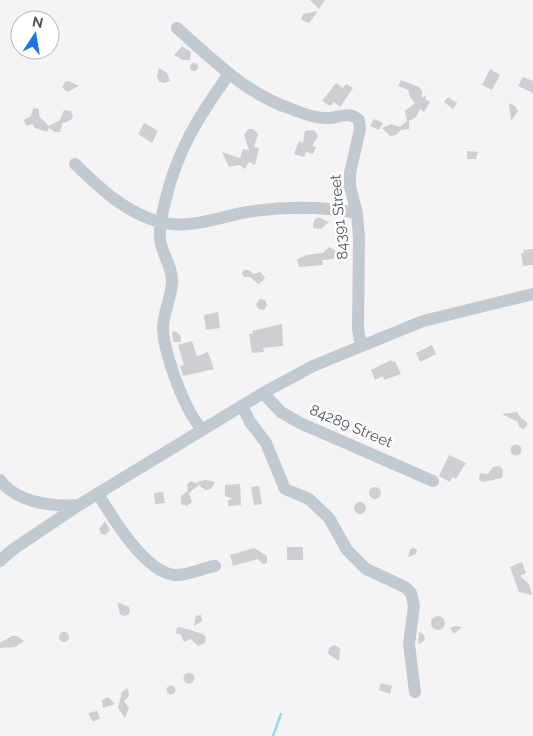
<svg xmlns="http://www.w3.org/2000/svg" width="533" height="736" font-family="Raleway,sans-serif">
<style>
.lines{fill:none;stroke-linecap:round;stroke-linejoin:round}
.stream{stroke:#91daec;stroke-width:2.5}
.building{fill:#cdcfd5}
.minor{stroke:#c1cad1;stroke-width:12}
.labels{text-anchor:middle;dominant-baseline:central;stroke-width:5;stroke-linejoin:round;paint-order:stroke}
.street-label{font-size:15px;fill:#4a5660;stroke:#fff}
</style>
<rect width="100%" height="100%" fill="#f5f3f3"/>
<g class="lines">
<path class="stream" d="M273,736L281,714"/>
</g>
<path class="building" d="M310,0H325L319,9Z
M318,11L309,23L301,20L303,14Z
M182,46L191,52L190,60H183L174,55Z
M190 67a4 4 0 1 1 8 0a4 4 0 1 1-8 0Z
M159,68L167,73L170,81L164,83L159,82L157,77Z
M490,69L500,75L492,90L482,85Z
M523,77L533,81V93L518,86Z
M401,80L419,87L422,91V98L427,95L425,99L430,102L424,112L420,109L416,117L409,121V129L401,130L396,135L390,136L382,128L391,124L400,127L407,121L405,111L415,103L410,97L408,90L398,86Z
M66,81H69L79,86L67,92L62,87Z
M336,83L343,88L346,84L353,88L340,107L334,102L330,106L322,101Z
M448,97L457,103L453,109L444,102Z
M509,103L515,106L518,111L511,121Z
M33,108L39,109V116L49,126L60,120L64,110L71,111L73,116L71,120L63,123L60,132H55L49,128L47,132L35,128L32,124L27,126L25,123L24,120L31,116Z
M374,119L383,123L379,130L370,126Z
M144,123L158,131L152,143L138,134Z
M248,129H253L258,134L254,147L259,148L255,165L249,162L245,169L239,165L229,167L222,152L240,158L243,149L249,150L244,135Z
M314,130L318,136L312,146L316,147L313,154L306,152L304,157L294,154L299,141L303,143L305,131Z
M467,151L478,152L476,159H467Z
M319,217L329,222L321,229L313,228L314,220Z
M329,247L336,251L334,259L322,260L323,265L299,267L297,259L307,255L323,253Z
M533,249V265L523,266L521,253H524L523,250Z
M244,270H249L253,274L260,272L265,277L263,281L258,284L250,277H244L242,273Z
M260,299L265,300L267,305L264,310L258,309L256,304Z
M218,312L220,328L206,330L204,315Z
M282,324L283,346L263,348L264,352L252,353L249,334H253L252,331Z
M175,331L180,335L181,342H173L172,332Z
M192,341L197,356L208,352L214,369L183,376L180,366L184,365L178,345Z
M432,345L436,354L420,362L416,353Z
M391,360L392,362L395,361L401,374L384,380L383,376L375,380L371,370Z
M517,412L521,418L527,422V426L523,429L519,427L518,422L502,414Z
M510.5 450a5.5 5.5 0 1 1 11 0a5.5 5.5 0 1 1-11 0Z
M449,455L466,463L456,479L452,477L450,482L439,476Z
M499,466L503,469L502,478L483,482L479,480L480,473L488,474L493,467Z
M206,480L215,482L211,489L205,490L199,485L189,493L192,502L187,506L181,504V496L188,491L187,484L191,481L199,484L197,482Z
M240,484L241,505L228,506V500L233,499L225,496V485Z
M259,486L262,504L254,505L251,487Z
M369 493a6 6 0 1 1 12 0a6 6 0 1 1-12 0Z
M163,492L165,503L155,504L154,493Z
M354 508a6 6 0 1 1 12 0a6 6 0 1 1-12 0Z
M105,521L110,530L105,535L101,534L99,529Z
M287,547H303V560H287Z
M254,548L267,556V563L263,564L258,559L233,566L230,555Z
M414,548L417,550L416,554L408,557L410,549Z
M522,562L526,573L520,576L529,584L532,595L519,592L510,567Z
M117,602L129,607L130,611L128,615L123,616L120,614Z
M201,615L202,621L194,626L196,616Z
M431 623a7 7 0 1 1 14 0a7 7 0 1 1-14 0Z
M455,626L462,627L454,634L450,628Z
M180,627L203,634L206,637L205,643L198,646L191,639L184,642L181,635L176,633L177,628Z
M419,632L423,634L425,639L423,642L418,644Z
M59 637a5 5 0 1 1 10 0a5 5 0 1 1-10 0Z
M12,636H17L24,641L15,647L0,648V643Z
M334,645L340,648L339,661L328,654L329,648Z
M183.5 678a5.5 5.5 0 1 1 11 0a5.5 5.5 0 1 1-11 0Z
M381,683L392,686L390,694L379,690Z
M166.5 690a4.5 4.5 0 1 1 9 0a4.5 4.5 0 1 1-9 0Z
M128,688L129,696L124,701L129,708L125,718L118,708L122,692Z
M108,697L115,704L103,708L102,700Z
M97,711L100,718L93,722L88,713Z"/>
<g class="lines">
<path class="minor" d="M177,28C211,58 245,93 289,108C302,113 316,119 330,118C340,117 350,111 359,120L360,129L350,173V187L357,213L359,237L358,330L361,345
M75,164C101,189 124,212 160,222C187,230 219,217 247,212C285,206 320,206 357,213
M263,393L281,412L300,423L433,481
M242,406L250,422L266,443L285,489L309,499L329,518L347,550L366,569L405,587L411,593L414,606L409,644L415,692
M203,430C185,413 164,353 163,328C163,313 171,299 172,283C173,267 162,255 160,239C159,227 162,214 165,202C177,150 199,116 229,74
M0,480C17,503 53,507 79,505
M98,494C112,517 145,572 174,575C187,576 202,568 215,566
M0,561L12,550L79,505L263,393L313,366L423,321L533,294"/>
</g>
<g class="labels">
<g class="street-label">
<text transform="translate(339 217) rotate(-95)">84391 Street</text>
<text transform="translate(351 426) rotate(23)">84289 Street</text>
</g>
</g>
<g transform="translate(35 35) rotate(12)"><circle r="24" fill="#ffffff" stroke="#b7bbbf"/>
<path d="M0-4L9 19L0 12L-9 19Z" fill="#1d74e5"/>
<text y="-8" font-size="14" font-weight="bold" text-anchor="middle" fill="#4a5660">N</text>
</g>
</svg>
